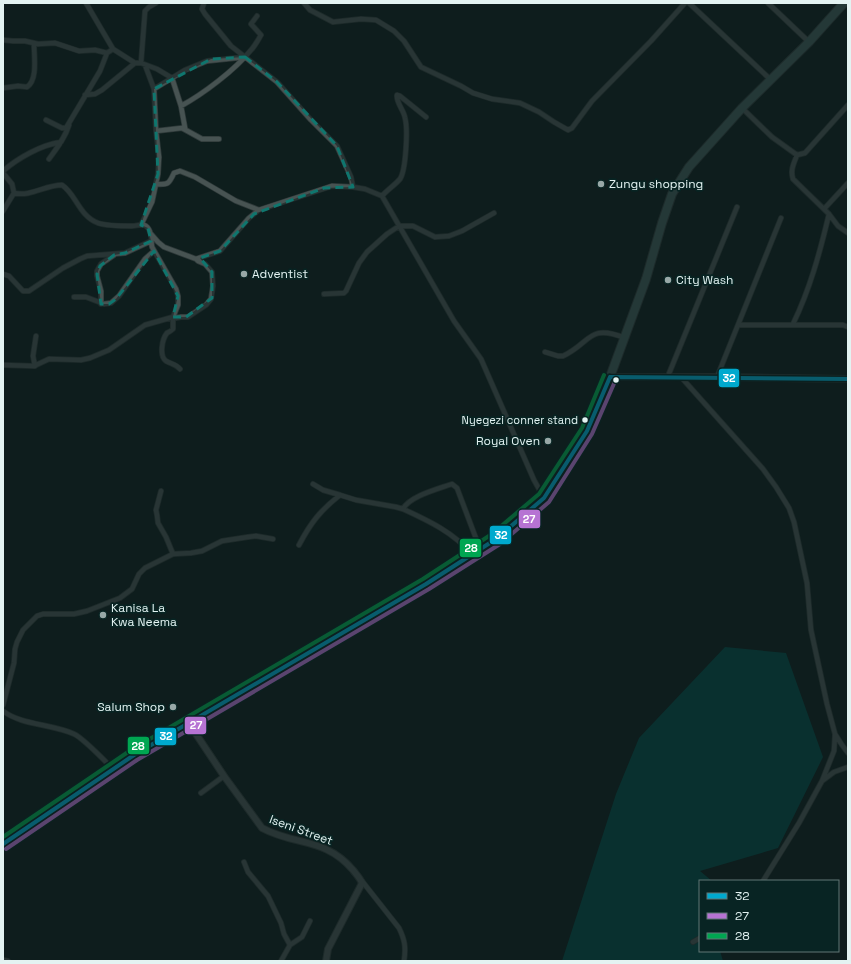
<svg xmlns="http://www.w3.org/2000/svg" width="851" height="964" font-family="'Space Grotesk',sans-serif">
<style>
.green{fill:#044745}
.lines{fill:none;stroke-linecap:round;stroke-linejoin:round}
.street-casing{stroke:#2f3a3a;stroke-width:6}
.secondary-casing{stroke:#2f3a3a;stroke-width:8}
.highway-casing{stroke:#2f3a3a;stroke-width:10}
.street{stroke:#475352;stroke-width:4.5}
.secondary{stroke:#475352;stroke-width:6}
.highway{stroke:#3e5a58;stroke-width:8}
.bus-1-casing{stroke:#082423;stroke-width:7}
.bus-2-casing{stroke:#082423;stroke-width:7}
.bus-3-casing{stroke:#082423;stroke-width:7}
.bus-1{stroke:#00a9ce;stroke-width:4}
.bus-2{stroke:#b673d3;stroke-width:4}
.bus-3{stroke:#00a651;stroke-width:4}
.marked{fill:none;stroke:#0f766e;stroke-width:3;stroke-dasharray:8 5;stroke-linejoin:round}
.poi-dot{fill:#98a8a7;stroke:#082423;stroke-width:1.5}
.bus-dot{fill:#e3f3f2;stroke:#082423;stroke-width:1.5}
.labels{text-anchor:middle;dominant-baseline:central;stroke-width:3.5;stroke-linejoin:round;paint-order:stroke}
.bus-label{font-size:11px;fill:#e3f3f2;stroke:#082423;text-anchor:end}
.poi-label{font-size:12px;fill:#e3f3f2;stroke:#082423;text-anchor:start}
.street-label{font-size:12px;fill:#e3f3f2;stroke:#082423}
.line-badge{stroke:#082423;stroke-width:1.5}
.badge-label{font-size:11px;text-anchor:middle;font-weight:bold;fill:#fff}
</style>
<rect width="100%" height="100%" fill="#0e1e1d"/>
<path class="green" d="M725,647L786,653L823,757L778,848L700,871L712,881H700V951H720L723,961H562L616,794L639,738Z"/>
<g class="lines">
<g class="street-casing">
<path id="street" d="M86,3L113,49L135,63H141L157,69L172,78L181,106L185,128
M204,3L202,9L205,14L231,46L277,82L311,120L337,146L351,177L353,187
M304,3L310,10L333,22L361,19L376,20L394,31L404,41L421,67L461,86L473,93L492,99L520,103L539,112L554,122L568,130L572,128L592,101L651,41L685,3
M689,3L771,80
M768,3L809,42
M3,40L13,41H25L38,44L55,43L79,51L95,50L107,53
M141,63L145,11L149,7L156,3
M3,88L18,86L27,87C38,80 34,56 34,44
M154,89L185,70L207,61L245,57
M85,95L95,94L102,90L135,63
M181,106C203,94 235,70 251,50C255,46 258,40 261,35L251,24L257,16
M742,108L772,137L797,155L805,153L848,105
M46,120L62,128H66L100,71L107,53L113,49
M156,131L182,128L202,139H219
M797,155C794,163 790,170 793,179L829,214L838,226L848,233
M49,159C57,148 65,138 69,125
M3,171C18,158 41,145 61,142
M3,173L12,184L14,193L3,211
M156,184C168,185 169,184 174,173L180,171L195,177L236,201L259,210
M382,196C387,190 395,185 400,179C406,170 408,129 405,118C404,110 396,103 397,95L400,96L426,117
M824,209L848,183
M141,225L152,202L158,174L159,157L156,131L154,89L145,65
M151,234L158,242L164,247L196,259
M3,274L9,276L23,291H29L63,268L80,259L87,256L125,253L151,241
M324,294L344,293L346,291L359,263L367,252L387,234L399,226H413L435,237L449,236L462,231L494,213
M74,297H86L104,304L111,303L119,296L145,259L154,251
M101,304V291L97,276V271L101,264L114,255
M793,324C810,289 820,252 829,214
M738,325H843L848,327
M545,352L558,356H563C591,343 588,323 625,338
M3,365L34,366L49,359L81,360L90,358L109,350L145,325L173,317L178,305V296L176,289L152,247C151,242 152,236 150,232C149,229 147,226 144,225C140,224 136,226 132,226C121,226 107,226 98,223C79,216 76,194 62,185C45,185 31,197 14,193
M35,366L33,356L36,336
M180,369C176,364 171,364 166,361C159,356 162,339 167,333C169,332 171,331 173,329V317L176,318L181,317H188L206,305L211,299L213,286L212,272L205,264L198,261L196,259L220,251L249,218L259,210L332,186L353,187L365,189L382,196L454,321L481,359L534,480L544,498
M668,376L737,207
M681,377L763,469L776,487L789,508L794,522L807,583L811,630L827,704L835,734L842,745L848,753
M717,377L781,218
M313,484L323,490L340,495
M161,491L156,510L157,515L158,523L166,537L173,554
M403,509C410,496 438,489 452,484L457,488L480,549
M299,545C311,522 321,510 340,495L356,500L396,507L403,509C427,520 455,533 471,554
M3,705L14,663L15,649L17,642L23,630L37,616L43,614H74L87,611L120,598L132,589L139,574L145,568L173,554L191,553L202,551L222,541L248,537L256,536L273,539
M3,711C21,725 52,724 74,734C83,738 104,760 113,769
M822,781L834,751L835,735
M201,793L224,776
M244,862L248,872L268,896L281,923L284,934L290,945L281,961
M362,881L399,928C405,940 406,948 404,961
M763,881L799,823L822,781L834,772L848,767
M693,942L700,938
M290,945L302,937L310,921
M3,960L8,961"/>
</g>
<g class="secondary-casing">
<path id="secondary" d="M610,377H717L848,379
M188,722L224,776L262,828C295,846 325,837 353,870C356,874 360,878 362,883L360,887L328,949L326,961"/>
</g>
<g class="highway-casing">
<path id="highway" d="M3,844L134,755L426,584L496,539L529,512L544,498L587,431L610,377L646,279L662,223L672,194L680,181L689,167L742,108L809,42L844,3"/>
</g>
<use href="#street" class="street"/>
<use href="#secondary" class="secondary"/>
<use href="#highway" class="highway"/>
<g class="bus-1-casing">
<path id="bus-1" d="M610,377L848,379
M3,844L134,755L426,584L496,539L544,498L587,431L610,377"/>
</g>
<g class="bus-2-casing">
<path id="bus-2" d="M6,849L137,760L429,589L500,544L549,502L592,434L616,379"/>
</g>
<g class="bus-3-casing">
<path id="bus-3" d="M3,837L131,750L423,579L492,534L539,494L582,428L604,375"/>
</g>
<use href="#bus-1" class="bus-1"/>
<use href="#bus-2" class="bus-2"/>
<use href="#bus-3" class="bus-3"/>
</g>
<path d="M0 0H851V964H0ZM245,57L277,82L337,146L353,187L324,188L254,214L220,251L200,258L212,272V298L186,317H173L178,296L154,251L116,299L109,304H101L97,274L100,266L114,255L125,253L151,241L148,228L141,225L158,174L154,89L211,59Z" fill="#0e1e1d" fill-opacity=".55" fill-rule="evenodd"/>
<path class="marked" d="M245,57L277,82L337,146L353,187L324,188L254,214L220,251L200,258L212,272V298L186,317H173L178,296L154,251L116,299L109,304H101L97,274L100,266L114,255L125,253L151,241L148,228L141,225L158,174L154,89L211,59Z"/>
<g class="poi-dot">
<circle cx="601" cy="184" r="4"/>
<circle cx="244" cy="274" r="4"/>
<circle cx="668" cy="280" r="4"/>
<circle cx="548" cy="441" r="4"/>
<circle cx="103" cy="615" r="4"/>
<circle cx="173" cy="707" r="4"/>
</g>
<g class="bus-dot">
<circle cx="616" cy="380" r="3.5"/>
<circle cx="585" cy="420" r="3.5"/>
</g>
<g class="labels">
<g class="bus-label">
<text x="578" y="420">Nyegezi conner stand</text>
</g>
<g class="poi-label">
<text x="609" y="184">Zungu shopping</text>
<text x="252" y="274">Adventist</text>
<text x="676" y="280">City Wash</text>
<text x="540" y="441" text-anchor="end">Royal Oven</text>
<text x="111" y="608">Kanisa La<tspan x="111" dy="14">Kwa Neema</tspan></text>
<text x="165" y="707" text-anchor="end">Salum Shop</text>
</g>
<g class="street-label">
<text transform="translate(301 830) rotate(20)">Iseni Street</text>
</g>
</g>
<g class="line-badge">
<rect x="718" y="368" width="22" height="20" rx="4" fill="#00a9ce"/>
<rect x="518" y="509" width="23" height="20" rx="4" fill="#b673d3"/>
<rect x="489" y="525" width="23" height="20" rx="4" fill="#00a9ce"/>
<rect x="459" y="538" width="23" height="20" rx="4" fill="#00a651"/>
<rect x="184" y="716" width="23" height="19" rx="4" fill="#b673d3"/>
<rect x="154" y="727" width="23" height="19" rx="4" fill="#00a9ce"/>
<rect x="127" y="736" width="23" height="19" rx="4" fill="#00a651"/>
</g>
<g class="badge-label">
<text x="729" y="382">32</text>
<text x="529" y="523">27</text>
<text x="501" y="539">32</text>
<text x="471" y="552">28</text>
<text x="196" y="729">27</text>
<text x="166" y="740">32</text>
<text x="138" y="750">28</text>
</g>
<rect width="851" height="964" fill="none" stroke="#e3f3f2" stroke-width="8"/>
<rect x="699" y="880" width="140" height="72" fill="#082423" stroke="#607776"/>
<rect x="707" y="893" width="20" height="6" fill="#00a9ce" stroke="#607776"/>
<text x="735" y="900" font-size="12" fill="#e3f3f2">32</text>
<rect x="707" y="913" width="20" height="6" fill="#b673d3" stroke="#607776"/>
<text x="735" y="920" font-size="12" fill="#e3f3f2">27</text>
<rect x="707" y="933" width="20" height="6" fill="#00a651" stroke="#607776"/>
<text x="735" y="940" font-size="12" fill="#e3f3f2">28</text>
</svg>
